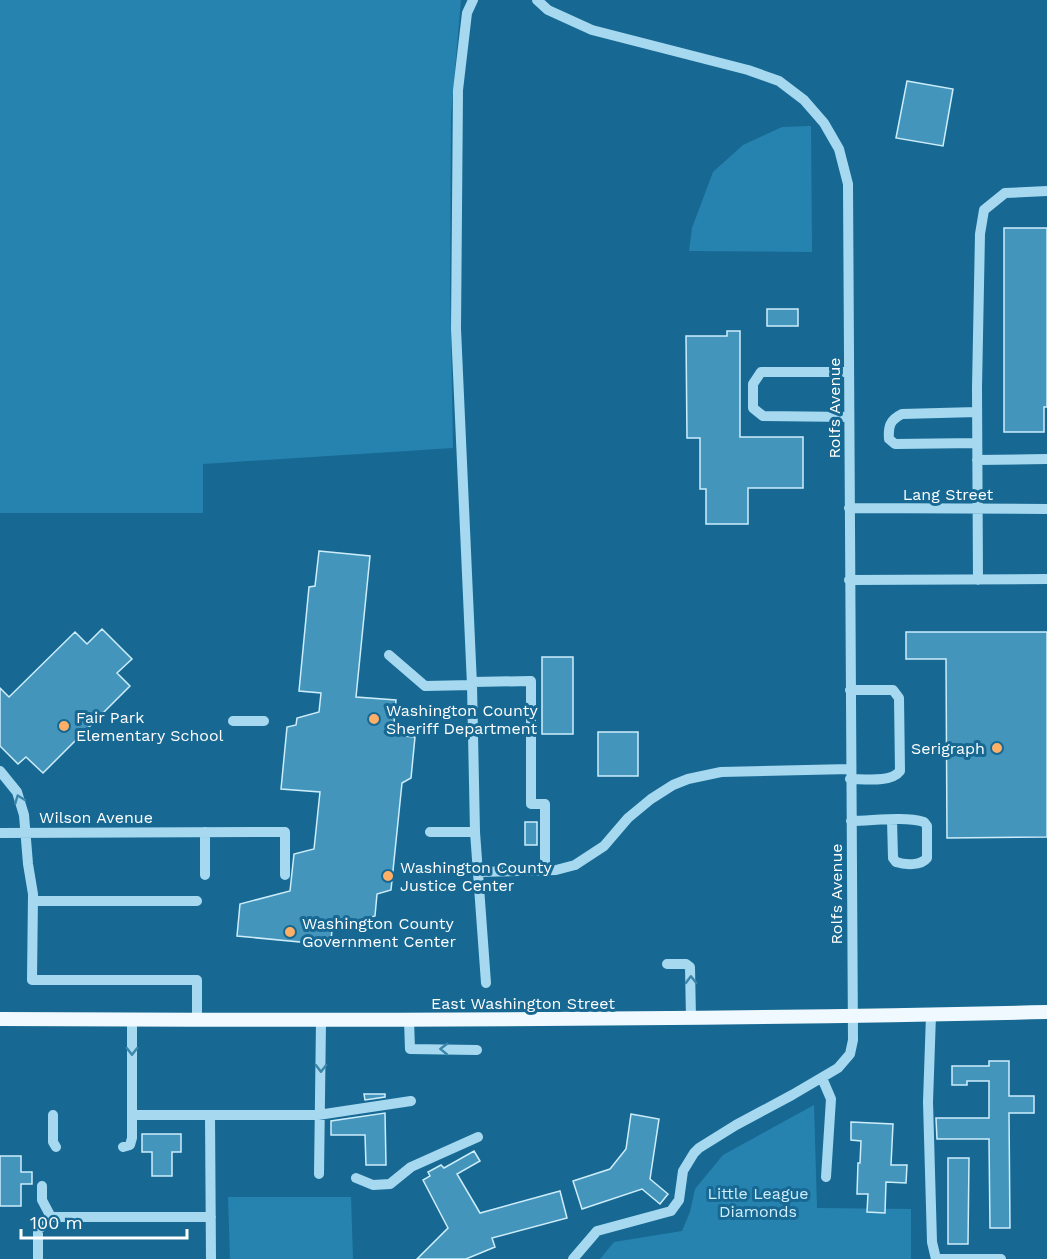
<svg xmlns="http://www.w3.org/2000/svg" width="1047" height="1259" font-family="'Work Sans',sans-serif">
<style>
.green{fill:#2683af}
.building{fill:#4495bc;stroke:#cdedfb;stroke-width:1.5}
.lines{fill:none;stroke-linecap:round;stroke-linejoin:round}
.minor{stroke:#a6d9f0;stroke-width:10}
.major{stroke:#f0f9ff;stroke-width:14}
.oneway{stroke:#3b85aa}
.poi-dot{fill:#ffb066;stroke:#176993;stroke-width:2}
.labels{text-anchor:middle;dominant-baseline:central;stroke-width:6;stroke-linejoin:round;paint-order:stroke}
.street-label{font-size:16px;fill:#fff;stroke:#176993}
.poi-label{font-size:16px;fill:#fff;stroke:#176993;text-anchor:start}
.park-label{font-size:16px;fill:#cdedfb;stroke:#176993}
</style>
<rect width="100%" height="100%" fill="#176993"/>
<path class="green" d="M0,0H461L451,115L450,286L453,448L203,464V513H0Z
M811,126L812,252L689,251L692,228L713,172L743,145L782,127Z
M814,1105L817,1208L911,1209V1259H600L614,1242L682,1231L690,1212L695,1189L723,1155Z
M228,1197H351L353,1259H230Z"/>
<path class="building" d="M907,81L953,89L943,146L896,138Z
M1004,228H1047V407H1044V432H1004Z
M767,309H798V326H767Z
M727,331H740V437H803V488H748V524H706V489H700V438H687L686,336H727Z
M319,551L370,556L356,697L396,700L393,735L415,737L411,778L402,783L391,890L377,894L375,916L332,927L331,945L237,936L240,904L290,891L294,854L314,849L320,792L281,789L287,727L296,725L297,718L319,712L321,693L299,691L309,587L315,586Z
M102,629L132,659L117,673L130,686L43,773L26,757L18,764L0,746V688L9,697L75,632L87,644Z
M906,632H1047V837L947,838L946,659H906Z
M542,657H573V734H542Z
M598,732H638V776H598Z
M525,822H537V845H525Z
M989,1061H1009V1096H1034V1113H1009L1010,1228H990L989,1139H937L936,1118H989V1081H967V1085H952V1066H989Z
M364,1094H385V1097L365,1100Z
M385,1113L386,1165H366L365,1135H331V1121Z
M631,1114L659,1119L650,1179L668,1194L660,1204L642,1189L582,1209L573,1181L610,1169L626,1149Z
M851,1122L893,1124L891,1165H907L906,1183L886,1182L885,1213L867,1212L868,1194H857L858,1163H860L861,1141L851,1140Z
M142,1134H181V1152H172V1176H152V1152H142Z
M474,1151L480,1161L457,1174L480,1213L560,1191L567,1218L492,1238L495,1247L466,1259H417L448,1228L423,1180L430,1176L428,1172L441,1165L444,1168Z
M0,1156H21V1172H32V1184H21V1206H0Z
M948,1158H969L968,1244H948Z"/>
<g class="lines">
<path class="minor" d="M473,0L467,13L458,90L456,329L472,685L475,832L486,983
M537,0L548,10L592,30L748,70L779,81L804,100L824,123L839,149L848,184L853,1040L850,1054L838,1068L792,1095L736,1125L699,1148L694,1153L683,1171L679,1200L671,1211L597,1231L573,1259
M977,412L902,414C890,420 888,426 889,439L895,444L977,443
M849,417L763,416L753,408V384L761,372H849
M977,460L1047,459
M849,508L1047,509
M849,580L1047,579
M978,580L977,388L980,234L984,210L1005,193L1047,191
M389,655L425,686L472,685
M472,682L531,681V804H545V871
M850,690H893L899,698L900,771C891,783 864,779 850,779
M233,721H264
M0,771L17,792L24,815L28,864L33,894L32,980H197V1020
M851,821C873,821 903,816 924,822L927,826V858C921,866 905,865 896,862L893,858L892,820
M205,832V875
M430,832H475
M0,833L285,832V875
M478,872L556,870L575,865L604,846L628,818L651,799L673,785L688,779L721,772L850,769
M33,901H197
M667,964H686L690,967L691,1018
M931,1015L928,1102L932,1242L936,1259H1001
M409,1020L410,1049L477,1050
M822,1078L831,1099L826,1177
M53,1115V1142L56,1147
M132,1115H318L411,1101
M210,1115L211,1259
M123,1147L130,1145L132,1138V1020
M319,1174L321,1021
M356,1178L373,1185L390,1184L411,1167L478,1137
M51,1217H211
M38,1259V1230L51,1217L42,1200V1186"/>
<path class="major" d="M0,1019C349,1021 698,1020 1047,1012"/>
</g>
<defs><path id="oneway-chevron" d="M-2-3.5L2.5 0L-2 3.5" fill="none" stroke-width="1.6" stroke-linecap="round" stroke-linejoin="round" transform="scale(1.5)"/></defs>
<g class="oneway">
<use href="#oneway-chevron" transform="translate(19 799) rotate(-111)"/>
<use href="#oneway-chevron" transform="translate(691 980) rotate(-91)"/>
<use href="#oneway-chevron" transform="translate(444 1049) rotate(-179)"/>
<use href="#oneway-chevron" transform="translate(132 1051) rotate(90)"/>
<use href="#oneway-chevron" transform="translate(321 1068) rotate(91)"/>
</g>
<g class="poi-dot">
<circle cx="374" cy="719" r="6"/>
<circle cx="64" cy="726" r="6"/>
<circle cx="997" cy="748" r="6"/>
<circle cx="388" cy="876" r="6"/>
<circle cx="290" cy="932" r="6"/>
</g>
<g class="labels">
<g class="street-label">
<text transform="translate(834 408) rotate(-90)">Rolfs Avenue</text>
<text x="948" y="494">Lang Street</text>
<text x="96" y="817">Wilson Avenue</text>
<text transform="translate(836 894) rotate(-90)">Rolfs Avenue</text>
<text x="523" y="1003">East Washington Street</text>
</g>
<g class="poi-label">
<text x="386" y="710">Washington County<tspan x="386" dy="18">Sheriff Department</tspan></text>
<text x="76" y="717">Fair Park<tspan x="76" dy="18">Elementary School</tspan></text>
<text x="985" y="748" text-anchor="end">Serigraph</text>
<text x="400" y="867">Washington County<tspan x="400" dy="18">Justice Center</tspan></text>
<text x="302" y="923">Washington County<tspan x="302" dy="18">Government Center</tspan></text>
</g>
<g class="park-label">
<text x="758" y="1193">Little League<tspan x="758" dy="18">Diamonds</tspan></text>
</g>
</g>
<path d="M21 1229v9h166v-9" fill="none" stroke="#ffffff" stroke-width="3"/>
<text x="30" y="1229" font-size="18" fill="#ffffff" stroke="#176993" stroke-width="4.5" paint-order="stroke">100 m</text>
</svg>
